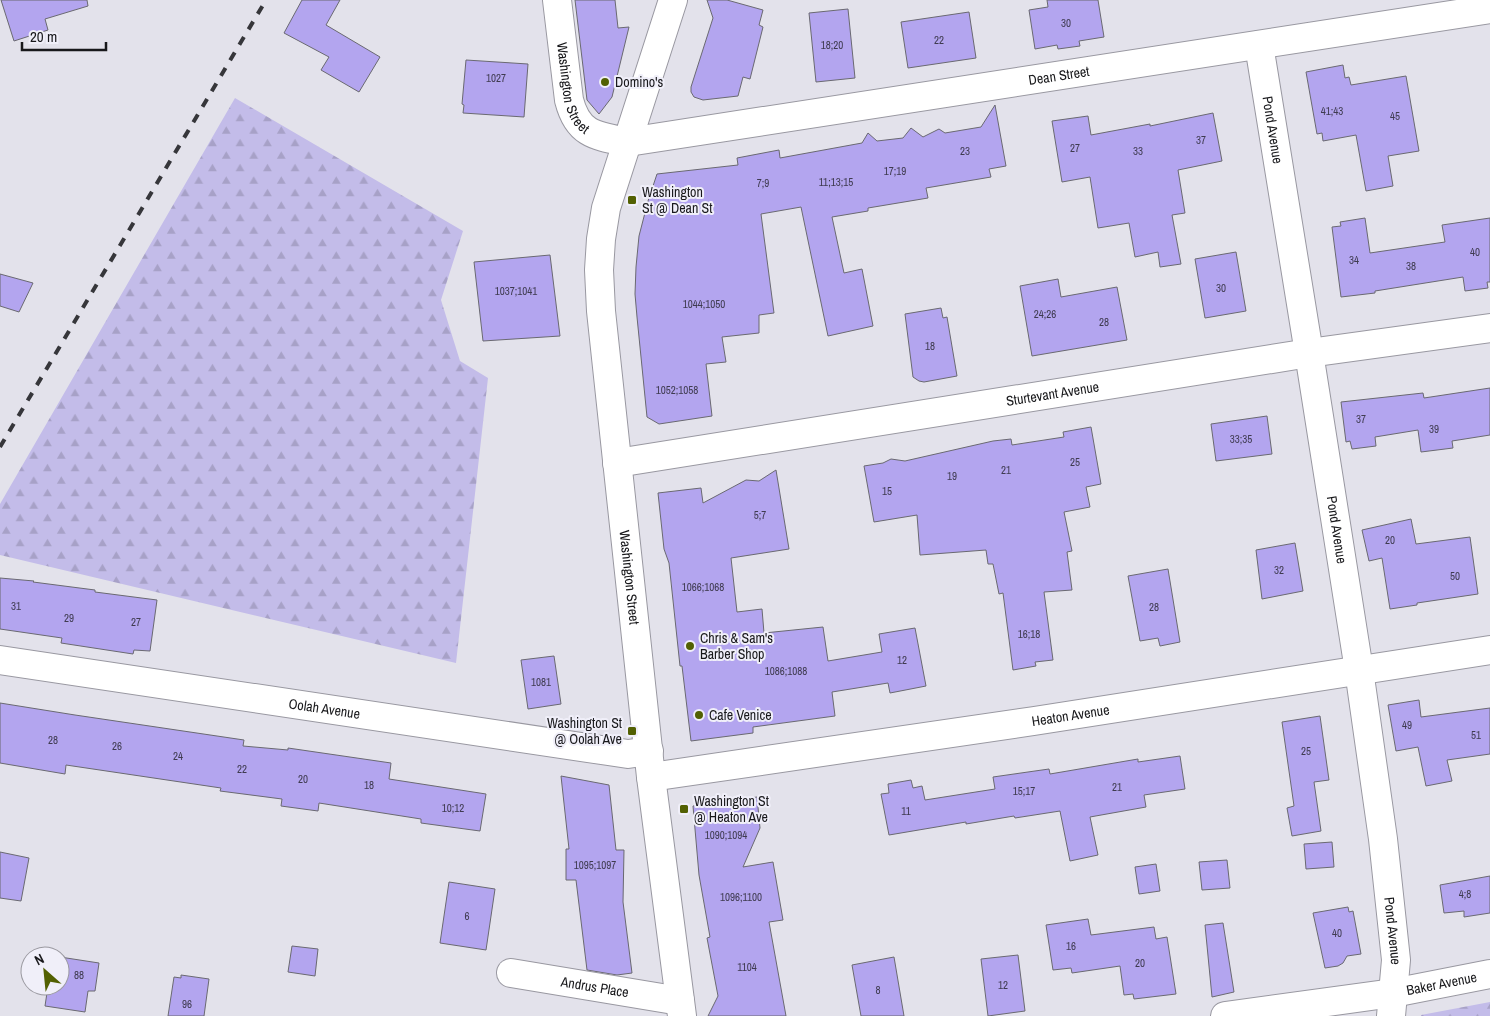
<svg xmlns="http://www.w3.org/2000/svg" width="1490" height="1016" font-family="'Archivo Narrow',sans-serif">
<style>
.forest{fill:url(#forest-firs)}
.building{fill:#b3a5ef;stroke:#6a6971}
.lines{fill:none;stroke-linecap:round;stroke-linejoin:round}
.street-casing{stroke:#9998a1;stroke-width:30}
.secondary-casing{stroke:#9998a1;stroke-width:30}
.street{stroke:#fff;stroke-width:28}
.secondary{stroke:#fff;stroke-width:28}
.rail{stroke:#36363a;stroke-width:4;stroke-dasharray:9 9;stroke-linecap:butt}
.poi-dot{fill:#526002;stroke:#f0eff9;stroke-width:2}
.labels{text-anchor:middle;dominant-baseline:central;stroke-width:4;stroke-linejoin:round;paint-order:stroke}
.number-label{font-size:11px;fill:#3f3b50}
.street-label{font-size:14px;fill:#18181b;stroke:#f0eff9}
.poi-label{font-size:14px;fill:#18181b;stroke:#f0eff9;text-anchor:start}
</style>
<defs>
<pattern id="forest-firs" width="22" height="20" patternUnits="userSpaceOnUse" patternTransform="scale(1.25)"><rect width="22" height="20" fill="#c3bce9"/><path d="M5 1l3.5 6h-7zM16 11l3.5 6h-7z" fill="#a7a1c7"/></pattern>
</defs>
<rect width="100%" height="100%" fill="#e3e2eb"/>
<path class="forest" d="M235,98L463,231L441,300L460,361L488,378L456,663L0,555V504Z
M1490,1002V1016H1421V1015Z"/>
<path class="building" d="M1,0H87L88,6L45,19L48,30L14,41Z
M302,0H340L326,25L380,57L359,92L321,70L329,57L284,33Z
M575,0H615L618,28L629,27L612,97L599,114L587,100Z
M707,0H727L763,10L759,25L763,27L750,79L743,77L738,96L703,100L694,97L691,92V87L713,18Z
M1047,0H1098L1104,37L1079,41L1080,46L1058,49L1057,45L1035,49L1029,10L1048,7Z
M848,9L855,78L816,82L809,13Z
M969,12L976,58L908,68L901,22Z
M466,60L528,64L524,117L463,113L464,105L462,104Z
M1343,65L1345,78L1349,77L1351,85L1406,76L1419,151L1388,156L1393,186L1366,191L1356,135L1323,141L1322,133L1317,134L1306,72Z
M995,105L1006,166L989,169L991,177L926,188L928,198L868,208V211L832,217L844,273L862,269L873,326L828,336L801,207L761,214L774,313L759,315V333L722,337L726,362L706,364L712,416L659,424L647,417L637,317L635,294L636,267L639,236L648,201L657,174L738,165L737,158L779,150L780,158L862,143L868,133L877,141L903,138L911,128L923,137L939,129L945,133L981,127Z
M1213,113L1222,161L1178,170L1185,213L1172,215L1181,264L1160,267L1158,252L1135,257L1129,223L1098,228L1090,177L1062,182L1052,121L1088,116L1091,135L1150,124V126Z
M1365,218L1370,253L1445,242L1442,225L1490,218V282H1487L1488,288L1465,291L1463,277L1375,291V293L1341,297L1332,227L1341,226L1340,222Z
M1236,252L1246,311L1205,318L1195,259Z
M550,255L560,336L483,341L474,262Z
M0,274L33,283L19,312L0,306Z
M1058,279L1061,297L1117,287L1127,340L1032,356L1020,286Z
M941,308L943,318L947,317L957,376L924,382L919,381L913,377L905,314Z
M1490,388V435L1452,441L1453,448L1421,452L1418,430L1375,437L1376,446L1352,449L1350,441L1346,442L1341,402L1423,393L1424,398Z
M1267,416L1272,454L1216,461L1211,424Z
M1091,427L1101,484L1086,487L1090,507L1064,512L1072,551L1067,552L1072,590L1044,592L1053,660L1035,662L1036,666L1013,670L1003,593L999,594L993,564H988L986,550L920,555L917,515L874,522L864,466L883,463L891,459L905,461L993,441L1011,439L1012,445L1064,437L1063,432Z
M776,470L789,549L731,558L737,612L762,609L764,633L823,627L828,661L882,652L879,634L915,628L926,686L890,693L888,683L832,692L835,716L753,727V733L691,741L682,666H680L669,563L664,549L658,493L701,488L703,503L746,480L759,481Z
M1411,519L1416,544L1470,537L1478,594L1417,603V605L1390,609L1382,558L1369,561L1362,530Z
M1295,543L1303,591L1262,599L1256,550Z
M1168,569L1180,642L1160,646L1158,638L1140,641L1128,576Z
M0,578L34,581L33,582L95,590V592L157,600L150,651L134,650L133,654L61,643L62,638L0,629Z
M554,656L561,704L528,709L521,660Z
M1419,700L1421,717L1490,708V754L1447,760L1452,781L1426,786L1418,747L1396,751L1388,705Z
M0,703L75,715L244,740L243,746L288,750V748L391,763L389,779L486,794L480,831L421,823V819L319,803L318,811L281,806L282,799L220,791L221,788L66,765L65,774L0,763Z
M1320,716L1329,780L1314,782L1321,831L1292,836L1287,808L1294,806L1282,722Z
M1180,756L1185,789L1144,795L1146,807L1090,817L1098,855L1070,861L1060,811L1015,818L1014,816L966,824V822L889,835L881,794L889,793L888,784L911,780L913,788L922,786L925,800L995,789L993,777L1049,769L1050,774L1138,759V762Z
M561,776L609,785L616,850H624L623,902L632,973L617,975L587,970L576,880H566V849H569Z
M757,797L760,828L743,867L773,862L783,920L769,922L786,1016H708L718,996L707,938L710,937L699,875L693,806Z
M1332,842L1334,867L1306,869L1304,844Z
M0,852L29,858L21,901L0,898Z
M1227,860L1230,888L1202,890L1199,862Z
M1156,864L1160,891L1139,894L1135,867Z
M1490,876V913L1464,917V911L1444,913L1440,885Z
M449,882L495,889L486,950L440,943Z
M1348,907L1349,912L1353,911L1361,954L1347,956L1343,963L1338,966L1325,968L1313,913Z
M1088,919L1091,935L1154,927L1156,939L1167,937L1176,994L1134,999L1133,994L1124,995L1120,966L1072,973L1071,968L1053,970L1046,925Z
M1223,923L1234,992L1212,997L1205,925Z
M292,946L318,949L315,976L288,972Z
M1018,955L1025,1011L988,1016L981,959Z
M60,957L99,963L95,991H88L85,1012L45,1006L48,986H60Z
M894,957L904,1016H861L852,965Z
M181,975L209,979L204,1016H168L174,977L181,978Z"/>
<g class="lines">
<g class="street-casing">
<g id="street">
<path id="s1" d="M557,0L569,100C578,135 596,136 628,142"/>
<path id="s2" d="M1259,45L1309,353L1359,670L1383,839L1396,960L1391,1016"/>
<path id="s3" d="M617,463L1309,353L1490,328"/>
<path id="s4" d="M0,660L608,751L628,754L649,751"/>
<path id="s5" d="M651,777L1034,721L1490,650"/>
<path id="s6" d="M511,973L680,1001"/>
<path id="s7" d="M1225,1016L1393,993L1490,974"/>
</g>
</g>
<g class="secondary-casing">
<g id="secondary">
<path id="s8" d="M673,0L606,208L601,239L599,270L601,311L651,777L682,1016"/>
<path id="s9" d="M628,142L1490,9"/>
</g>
</g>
<use href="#street" class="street"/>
<use href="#secondary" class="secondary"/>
<path class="rail" d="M0,447L266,0"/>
</g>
<g class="poi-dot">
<circle cx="605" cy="82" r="5"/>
<rect x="627" y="195" width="10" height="10" rx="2.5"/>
<circle cx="690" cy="646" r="5"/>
<circle cx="699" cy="715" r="5"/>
<rect x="627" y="726" width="10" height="10" rx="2.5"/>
<rect x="679" y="804" width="10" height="10" rx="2.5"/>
</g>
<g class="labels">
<g class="number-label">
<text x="1066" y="23">30</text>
<text x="939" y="40">22</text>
<text x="832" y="45">18;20</text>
<text x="496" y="78">1027</text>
<text x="1332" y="111">41;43</text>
<text x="1395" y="116">45</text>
<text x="1201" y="140">37</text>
<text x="1075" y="148">27</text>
<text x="965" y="151">23</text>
<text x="1138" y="151">33</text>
<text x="895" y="171">17;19</text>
<text x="836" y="182">11;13;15</text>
<text x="763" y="183">7;9</text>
<text x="1475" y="252">40</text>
<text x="1354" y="260">34</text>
<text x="1411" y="266">38</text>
<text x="1221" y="288">30</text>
<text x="516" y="291">1037;1041</text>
<text x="704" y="304">1044;1050</text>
<text x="1045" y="314">24;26</text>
<text x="1104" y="322">28</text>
<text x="930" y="346">18</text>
<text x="677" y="390">1052;1058</text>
<text x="1361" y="419">37</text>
<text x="1434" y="429">39</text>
<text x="1241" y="439">33;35</text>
<text x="1075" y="462">25</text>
<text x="1006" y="470">21</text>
<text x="952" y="476">19</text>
<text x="887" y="491">15</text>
<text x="760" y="515">5;7</text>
<text x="1390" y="540">20</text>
<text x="1279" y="570">32</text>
<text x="1455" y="576">50</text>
<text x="703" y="587">1066;1068</text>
<text x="16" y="606">31</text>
<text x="1154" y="607">28</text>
<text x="69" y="618">29</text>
<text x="136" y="622">27</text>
<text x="1029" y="634">16;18</text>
<text x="902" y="660">12</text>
<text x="786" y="671">1086;1088</text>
<text x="541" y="682">1081</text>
<text x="1407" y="725">49</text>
<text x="1476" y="735">51</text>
<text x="53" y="740">28</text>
<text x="117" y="746">26</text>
<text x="1306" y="751">25</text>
<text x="178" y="756">24</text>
<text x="242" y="769">22</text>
<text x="303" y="779">20</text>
<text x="369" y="785">18</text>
<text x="1117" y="787">21</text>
<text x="1024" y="791">15;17</text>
<text x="453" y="808">10;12</text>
<text x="906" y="811">11</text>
<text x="726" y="835">1090;1094</text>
<text x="595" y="865">1095;1097</text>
<text x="1465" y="894">4;8</text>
<text x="741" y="897">1096;1100</text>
<text x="467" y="916">6</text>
<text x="1337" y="933">40</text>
<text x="1071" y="946">16</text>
<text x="1140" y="963">20</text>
<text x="747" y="967">1104</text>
<text x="79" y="975">88</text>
<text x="1003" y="985">12</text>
<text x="878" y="990">8</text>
<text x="187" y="1004">96</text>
</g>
<g class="street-label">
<text stroke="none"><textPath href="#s9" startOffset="436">Dean Street</textPath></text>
<text stroke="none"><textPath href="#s1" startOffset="90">Washington Street</textPath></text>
<text stroke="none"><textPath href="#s2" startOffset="86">Pond Avenue</textPath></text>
<text stroke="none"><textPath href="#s3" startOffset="441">Sturtevant Avenue</textPath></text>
<text stroke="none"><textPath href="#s2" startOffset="491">Pond Avenue</textPath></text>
<text stroke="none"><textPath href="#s8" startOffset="590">Washington Street</textPath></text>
<text stroke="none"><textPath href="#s4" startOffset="328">Oolah Avenue</textPath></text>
<text stroke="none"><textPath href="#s5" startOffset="424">Heaton Avenue</textPath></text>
<text stroke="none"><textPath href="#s2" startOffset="896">Pond Avenue</textPath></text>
<text stroke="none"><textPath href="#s7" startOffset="219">Baker Avenue</textPath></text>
<text stroke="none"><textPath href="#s6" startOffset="85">Andrus Place</textPath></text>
</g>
<g class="poi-label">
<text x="615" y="82">Domino's</text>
<text x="642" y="192">Washington<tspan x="642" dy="16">St @ Dean St</tspan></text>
<text x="700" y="638">Chris &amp; Sam's<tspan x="700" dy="16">Barber Shop</tspan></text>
<text x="709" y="715">Cafe Venice</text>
<text x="622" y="723" text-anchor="end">Washington St<tspan x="622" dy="16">@ Oolah Ave</tspan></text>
<text x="694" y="801">Washington St<tspan x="694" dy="16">@ Heaton Ave</tspan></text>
</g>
</g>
<g transform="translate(45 971) rotate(333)"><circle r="24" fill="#f0eff9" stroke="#9a99a0"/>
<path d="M0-4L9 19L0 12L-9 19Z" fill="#526002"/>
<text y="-8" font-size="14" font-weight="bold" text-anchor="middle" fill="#18181b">N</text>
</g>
<path d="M22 42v8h84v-8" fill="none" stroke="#18181b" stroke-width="2.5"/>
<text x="30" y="42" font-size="15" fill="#18181b" stroke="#f0eff9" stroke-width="4" paint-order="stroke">20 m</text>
</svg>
